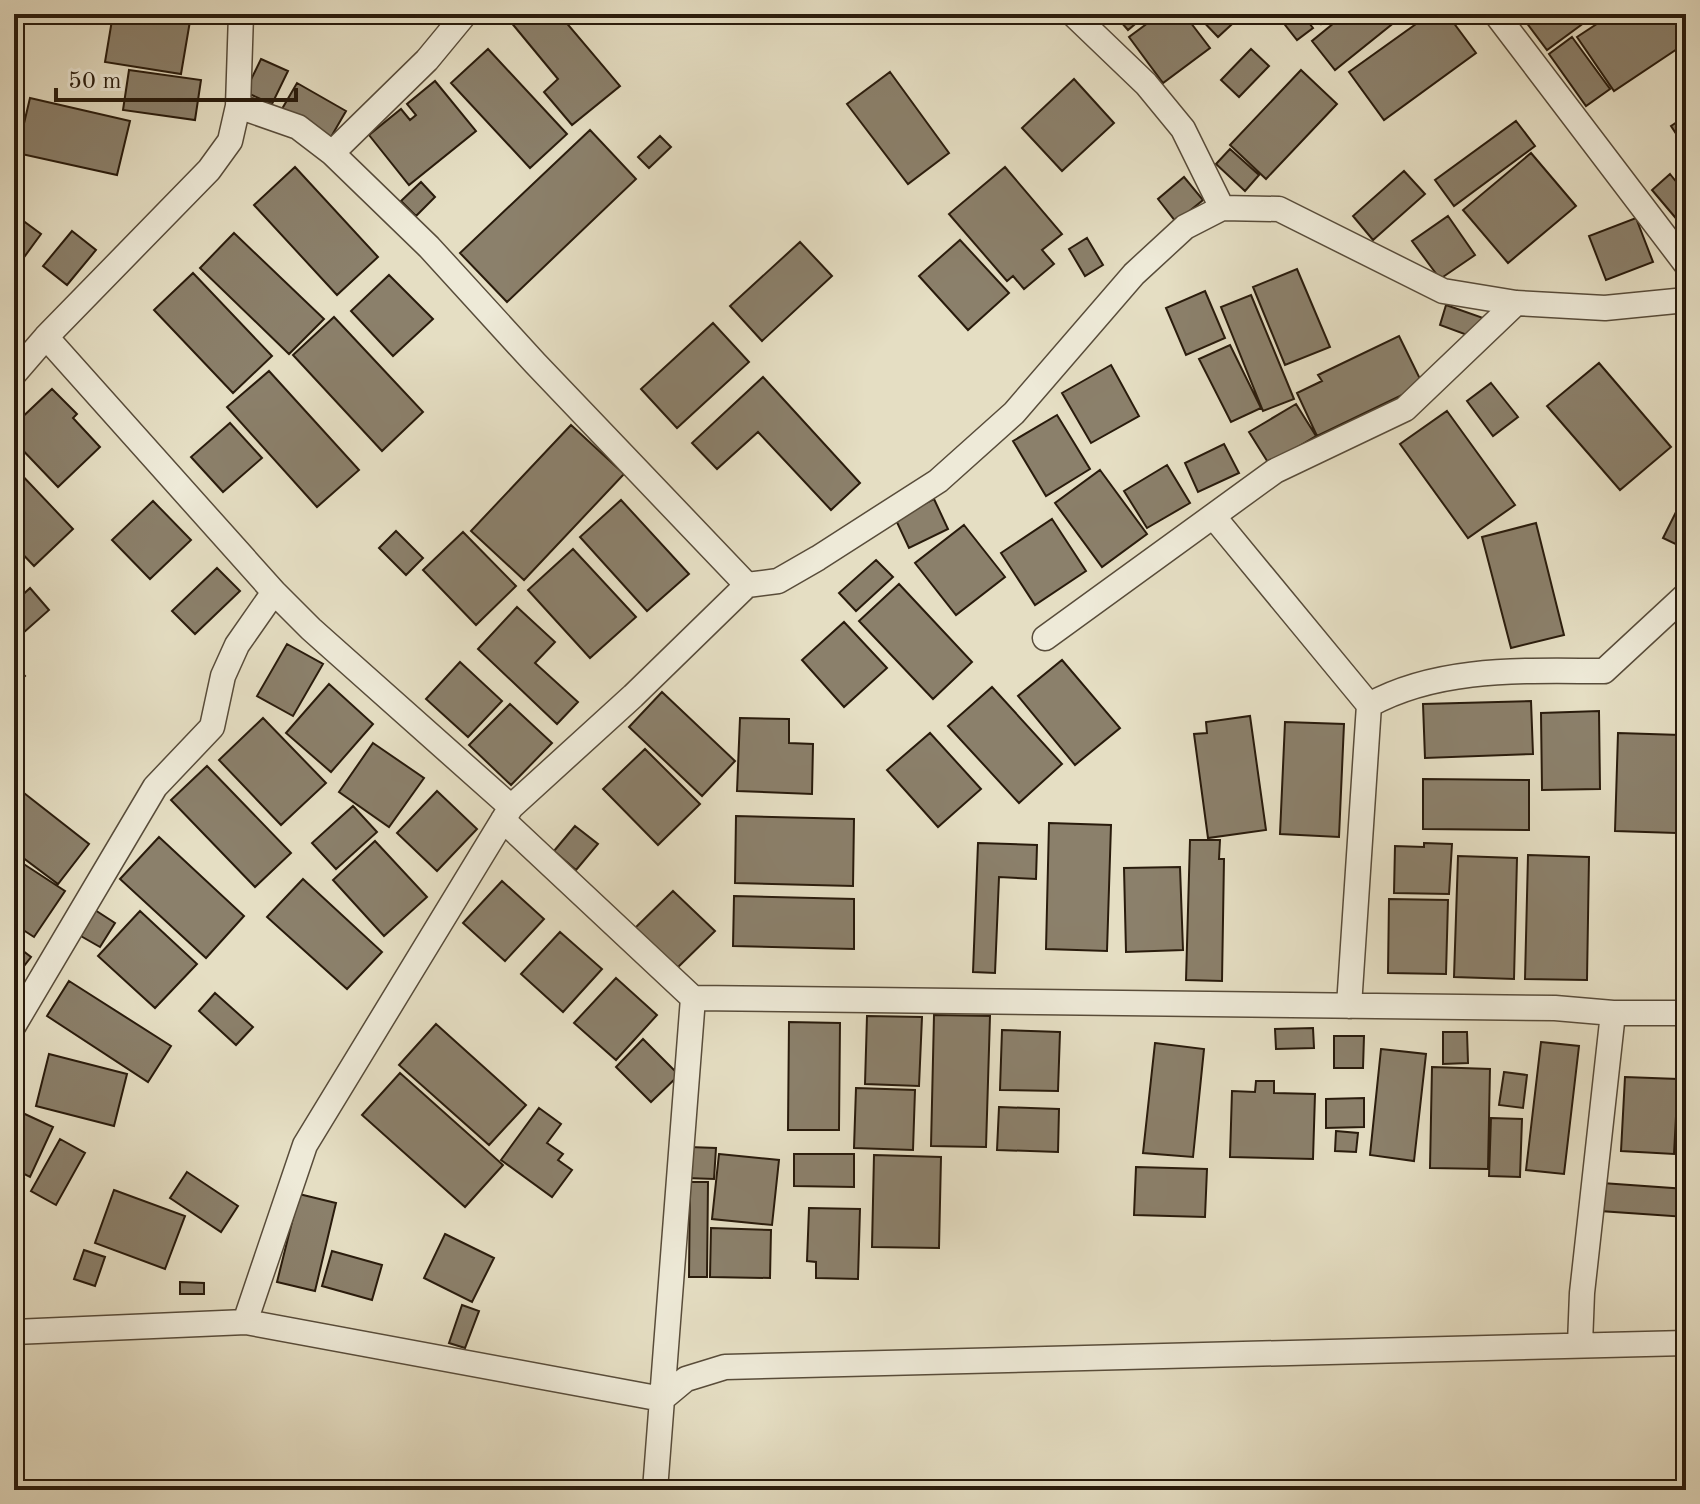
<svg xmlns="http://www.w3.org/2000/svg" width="1700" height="1504" font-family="'Old Standard TT',serif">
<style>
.building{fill:#8b806b;stroke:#291b0c;stroke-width:2}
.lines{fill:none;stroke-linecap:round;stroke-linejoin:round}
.minor-casing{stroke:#584c3a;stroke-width:27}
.minor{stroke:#eeead8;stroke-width:24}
</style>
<rect width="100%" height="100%" fill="#e5dec3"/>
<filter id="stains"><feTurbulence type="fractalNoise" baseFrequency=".0025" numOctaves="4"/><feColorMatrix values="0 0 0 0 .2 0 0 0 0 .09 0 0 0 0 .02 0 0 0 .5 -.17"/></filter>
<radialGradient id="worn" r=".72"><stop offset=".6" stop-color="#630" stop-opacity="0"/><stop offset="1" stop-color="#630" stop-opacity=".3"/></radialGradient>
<path class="building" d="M113,14H149L190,21L181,74L105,62Z
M518,14H559L620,86L572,125L544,92L558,79L510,21Z
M1114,14H1147L1128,30Z
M1160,14H1184L1210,48L1163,83L1129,37Z
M1196,14H1243L1218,37Z
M1281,14H1302L1313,28L1297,40L1278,16Z
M1311,14H1332L1321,24Z
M1345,14H1391L1396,21L1335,70L1312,41Z
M1430,14H1447L1476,53L1384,120L1349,72Z
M1520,14H1596L1547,50Z
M1612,14H1685L1686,43L1614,91L1577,37Z
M1572,37L1610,89L1586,106L1549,54Z
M488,49L567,134L530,168L451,83Z
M1251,49L1269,66L1239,97L1221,80Z
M261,59L288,71L272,104L245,92Z
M129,70L201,80L195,120L123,110Z
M1301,70L1337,104L1266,179L1230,145Z
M890,72L949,153L908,184L847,104Z
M1074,79L1114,123L1062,171L1022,128Z
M435,81L476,131L409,185L369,135L401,109L410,120L416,115L407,104Z
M297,83L346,111L331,137L282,109Z
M30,98L130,121L117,175L17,153Z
M1686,116V149L1671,126Z
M1516,121L1535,146L1454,206L1435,180Z
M590,130L636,179L507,302L460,253Z
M660,136L671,147L649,168L638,157Z
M1230,149L1259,175L1245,191L1216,164Z
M1531,153L1576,206L1508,263L1463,210Z
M295,167L378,257L337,295L254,205Z
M1005,167L1062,234L1042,250L1054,264L1024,289L1013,276L1007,281L949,214Z
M1404,171L1425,194L1373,240L1353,216Z
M1670,174L1686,194L1685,229L1652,190Z
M1184,177L1203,200L1176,222L1158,199Z
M421,182L435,197L416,216L401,201Z
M14,214L41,234L14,271Z
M1448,216L1475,255L1440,279L1412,241Z
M1636,218L1653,262L1606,280L1589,236Z
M72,231L96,250L67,285L43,266Z
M234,233L324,319L289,354L200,268Z
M1087,238L1103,265L1085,276L1069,249Z
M960,240L1009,293L968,330L919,276Z
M800,242L832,276L762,341L730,306Z
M1297,269L1330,347L1285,365L1253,287Z
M193,273L272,356L233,393L154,310Z
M389,275L433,319L393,356L351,311Z
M1205,291L1225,338L1186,355L1166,308Z
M1251,295L1294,399L1263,411L1221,307Z
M1446,305L1486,319L1478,339L1440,325Z
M334,317L423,412L382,451L293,355Z
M713,323L749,362L677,428L641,389Z
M1399,336L1423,385L1317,436L1297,393L1322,381L1318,375Z
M1230,345L1261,408L1231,422L1199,359Z
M1599,363L1671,447L1620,490L1547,406Z
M1111,365L1139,416L1091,443L1062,393Z
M269,371L359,470L317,507L227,407Z
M763,377L860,483L831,510L758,432L717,469L692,443Z
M1491,383L1518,417L1493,436L1467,401Z
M52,389L77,414L73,418L100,447L58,487L14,441V425Z
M1296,404L1316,436L1269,464L1249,432Z
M1447,411L1515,505L1468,538L1400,444Z
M1057,415L1090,469L1046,496L1013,441Z
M230,423L262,458L223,492L191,457Z
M571,425L624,474L524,580L471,531Z
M1224,444L1239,473L1198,492L1185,463Z
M1167,465L1190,503L1147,528L1124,491Z
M16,469L73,529L34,566L14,545V471Z
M1100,470L1147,534L1102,567L1055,503Z
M934,499L948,529L909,548L895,518Z
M621,500L689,574L647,611L580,537Z
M1682,500L1686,502V549L1663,538Z
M153,501L191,540L150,579L112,540Z
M1052,519L1086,571L1035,605L1001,553Z
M1536,523L1564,635L1511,648L1482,537Z
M964,525L1005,577L956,615L915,563Z
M396,531L423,558L406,575L379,548Z
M463,532L516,586L476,625L423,570Z
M573,549L636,617L590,658L528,590Z
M876,560L893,577L856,611L839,593Z
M217,568L240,591L195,634L172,611Z
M899,584L972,662L933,699L859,621Z
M30,588L49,610L14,641V603Z
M517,607L555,642L535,663L578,702L557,724L478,649Z
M844,622L887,668L844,707L802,660Z
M287,644L323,664L293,716L257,696Z
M1062,660L1120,728L1075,765L1018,696Z
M460,662L502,701L468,737L426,699Z
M14,664L25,676L14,686Z
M329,684L373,724L331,772L286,733Z
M992,687L1062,764L1019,803L948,726Z
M662,692L735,761L702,796L629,727Z
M1531,701L1533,754L1425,758L1423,704Z
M510,704L552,743L511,785L469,745Z
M1599,711L1600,789L1542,790L1541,713Z
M1250,716L1266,830L1208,838L1194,734L1207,733L1206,722Z
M263,718L326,783L281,825L219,760Z
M740,718L789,719V743L813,744L812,794L737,791Z
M1285,722L1344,724L1339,837L1280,834Z
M930,733L981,789L938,827L887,770Z
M1618,733L1680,735L1676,833L1615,831Z
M373,743L424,778L389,827L339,792Z
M645,749L700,804L658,845L603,789Z
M207,766L291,853L255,887L171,800Z
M1423,779L1529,780V830L1423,829Z
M15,786L89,844L58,884L14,851Z
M437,791L477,829L437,871L397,833Z
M353,806L377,832L336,869L312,843Z
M736,816L854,819L853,886L735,883Z
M1049,823L1111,825L1107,951L1046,949Z
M575,826L598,844L576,870L554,851Z
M159,837L244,916L206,958L120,879Z
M1190,840H1220L1219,859H1224L1222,981L1186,980Z
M375,841L427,897L384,936L333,880Z
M978,843L1037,845L1036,879L999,877L995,973L973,972Z
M1424,843L1452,844L1449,894L1394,893L1395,846L1424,847Z
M1528,855L1589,857L1587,980L1525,979Z
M1458,856L1517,858L1514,979L1454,977Z
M16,859L65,891L34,937L14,924Z
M1180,867L1183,950L1126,952L1124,868Z
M303,879L382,952L347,989L267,917Z
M502,881L544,919L505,961L463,923Z
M673,891L715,931L675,970L634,929Z
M734,896L854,899V949L733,946Z
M1389,899L1448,900L1446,974L1388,973Z
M95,910L115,923L100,947L79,935Z
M140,911L197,964L155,1008L98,956Z
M560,932L602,969L563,1012L521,974Z
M14,944L31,957L14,979Z
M616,978L657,1015L616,1060L574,1023Z
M69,981L171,1046L148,1082L47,1016Z
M215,993L253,1027L236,1045L199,1011Z
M934,1015L990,1016L986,1147L931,1146Z
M867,1016L922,1017L919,1086L865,1084Z
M789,1022L840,1023L839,1130H788Z
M436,1024L526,1105L489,1145L399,1065Z
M1313,1028L1314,1048L1276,1049L1275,1029Z
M1002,1030L1060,1032L1058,1091L1000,1090Z
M1443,1032H1467L1468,1063L1443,1064Z
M1334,1036H1364L1363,1068H1334Z
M643,1039L679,1075L651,1102L616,1067Z
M1541,1042L1579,1046L1564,1174L1526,1170Z
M1155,1043L1204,1049L1193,1157L1143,1153Z
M1381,1049L1426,1054L1414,1161L1370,1155Z
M49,1054L127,1074L114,1126L36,1106Z
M1432,1067L1490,1069L1488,1169L1430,1168Z
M1504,1072L1527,1075L1523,1108L1499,1105Z
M400,1073L503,1165L465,1207L362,1115Z
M1625,1077L1678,1079L1674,1154L1621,1151Z
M1256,1081H1274V1093L1315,1094L1313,1159L1230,1157L1232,1091L1255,1092Z
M856,1088L915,1090L913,1150L854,1148Z
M1364,1098V1127L1326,1128V1099Z
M999,1107L1059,1109L1058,1152L997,1150Z
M539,1108L561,1124L547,1143L563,1154L558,1160L572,1170L552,1197L501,1160Z
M14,1109L53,1127L30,1177L14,1169Z
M1491,1118L1522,1119L1520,1177L1489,1176Z
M1336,1131L1358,1133L1356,1152L1335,1151Z
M60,1139L85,1153L56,1205L31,1191Z
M689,1147L716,1148L714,1179L687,1178Z
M719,1154L779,1160L772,1225L712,1219Z
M794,1154H854V1187L794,1186Z
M874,1155L941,1157L939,1248L872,1247Z
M1136,1167L1207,1169L1205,1217L1134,1215Z
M187,1172L238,1206L221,1232L170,1198Z
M14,1175L24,1179L14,1207Z
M690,1182H708L707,1277H689Z
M1602,1183L1686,1189V1217L1600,1211Z
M114,1190L185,1216L165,1269L95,1243Z
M299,1194L336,1203L315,1291L277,1282Z
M809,1208L860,1209L858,1279L816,1278V1262L807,1261Z
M711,1228L771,1230L770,1278L710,1277Z
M445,1234L494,1258L472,1302L424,1278Z
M84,1250L105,1257L95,1286L74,1279Z
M332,1251L382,1265L372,1300L322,1286Z
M180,1282L204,1283V1294H180Z
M462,1305L479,1311L465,1348L449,1343Z"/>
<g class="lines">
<g class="minor-casing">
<path id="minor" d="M1073,14L1146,84L1183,129L1222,208
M1496,14L1686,264
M238,106L298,127L332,153L429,247L535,363L747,585L778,581L818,558L938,481L1014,413L1134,274L1185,227L1222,208L1279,209L1443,291L1516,303L1605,308L1686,300
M332,153L427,60L465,14
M46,337L274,592L311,629L511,807
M14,374L46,337L209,170L230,141L238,106L241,14
M1213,516L1369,705
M1045,638L1275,471L1405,409L1516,303
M503,820L693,998L662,1399L686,1379L725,1367L1686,1343
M693,998L1555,1008L1613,1013H1686
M1349,1006L1369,705C1440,666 1525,671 1604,671L1686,595
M14,1025L155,787L212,727L223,676L237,645L274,592
M245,1322L305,1145L511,807L633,696L747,585
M14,1332L246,1322L662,1399L655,1490
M1580,1344L1582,1293L1613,1013"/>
</g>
<use href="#minor" class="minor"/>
</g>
<rect width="1700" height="1504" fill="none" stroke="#e5dec3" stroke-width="48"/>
<rect x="16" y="16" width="1668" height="1472" fill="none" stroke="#291b0c" stroke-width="4"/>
<rect x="24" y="24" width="1652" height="1456" fill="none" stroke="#291b0c" stroke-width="2"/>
<path d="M56 88v12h240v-12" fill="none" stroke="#291b0c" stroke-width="4"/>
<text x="68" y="88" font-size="24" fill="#291b0c" stroke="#eeead8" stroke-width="6" paint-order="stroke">50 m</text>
<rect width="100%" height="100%" filter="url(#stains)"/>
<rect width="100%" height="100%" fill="url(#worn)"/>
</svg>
